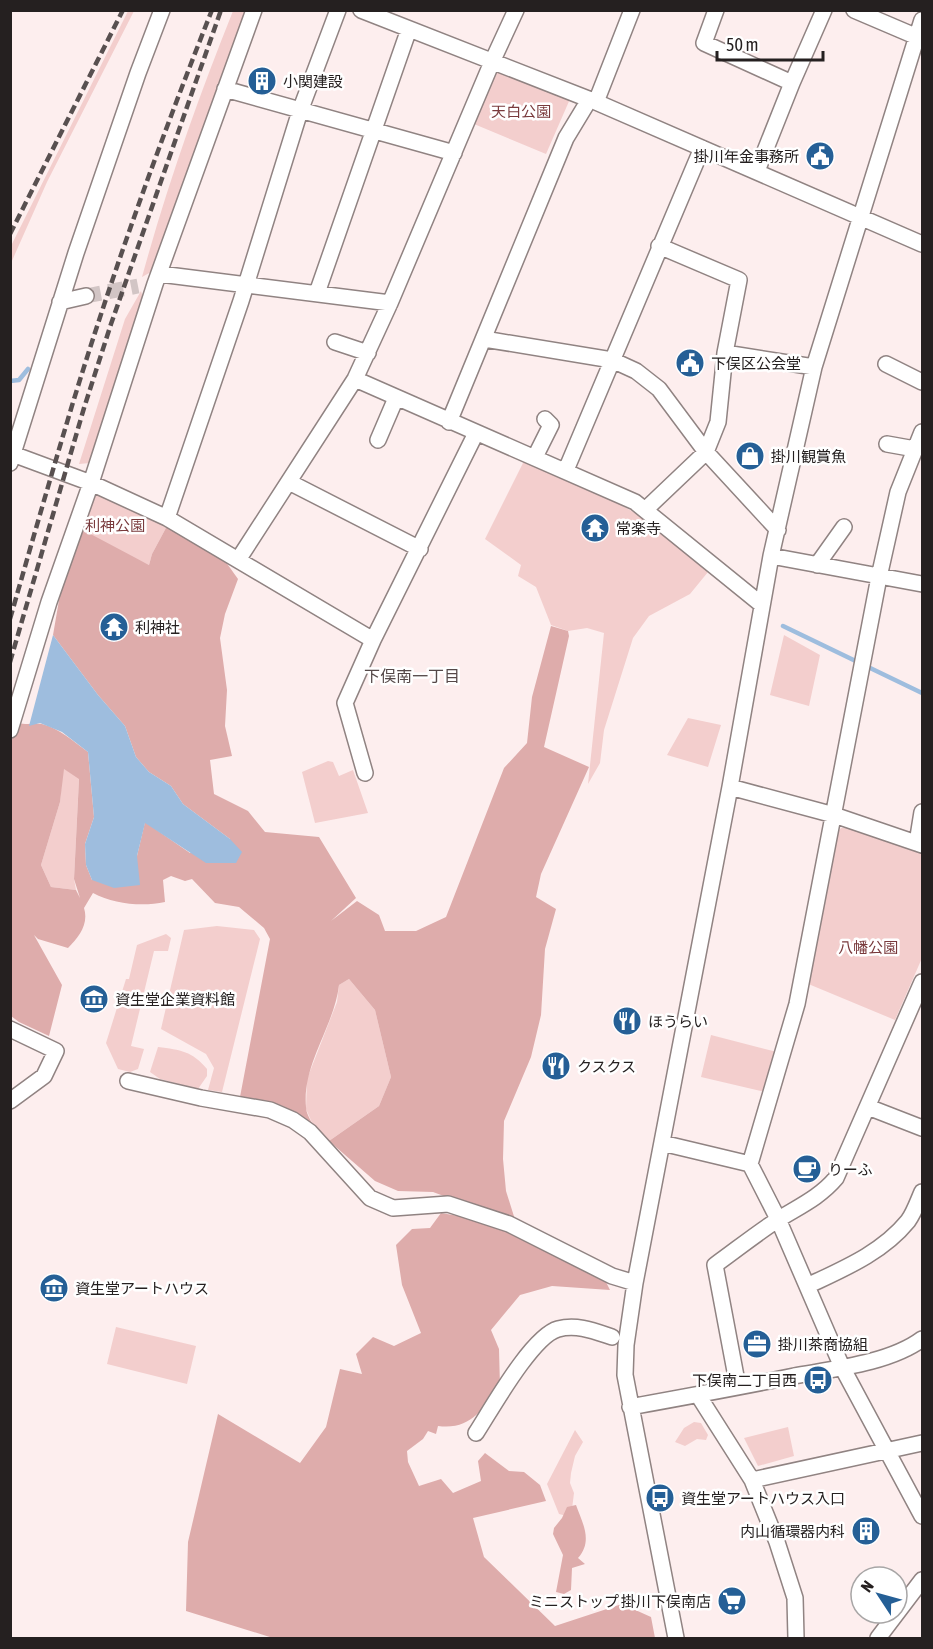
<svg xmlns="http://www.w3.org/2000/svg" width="933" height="1649" font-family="'Asap Condensed','Noto Sans JP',sans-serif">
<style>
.green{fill:#f3cecd}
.forest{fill:#deacab;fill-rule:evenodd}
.water{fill:#9ebdde}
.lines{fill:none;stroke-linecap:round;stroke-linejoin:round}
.stream{stroke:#9ebdde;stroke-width:4.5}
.minor-tunnel{stroke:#d2c5c5;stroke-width:15;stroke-dasharray:15 8;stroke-linecap:butt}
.minor-casing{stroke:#908382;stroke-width:18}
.minor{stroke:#fff;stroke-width:15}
.rail{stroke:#585050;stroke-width:4.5;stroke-dasharray:9 4.5;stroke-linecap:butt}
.labels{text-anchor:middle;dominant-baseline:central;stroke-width:5;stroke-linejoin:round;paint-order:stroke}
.poi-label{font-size:15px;fill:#252020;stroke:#fff;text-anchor:start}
.park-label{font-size:15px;fill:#793a3c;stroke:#fff}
.neighbourhood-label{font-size:16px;fill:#554949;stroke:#fff}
</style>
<rect width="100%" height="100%" fill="#fdeeee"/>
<path class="green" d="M128,11H134L47,182L11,263V246Z
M233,11H246L151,272L142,277C167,186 198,98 233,11Z
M496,69L570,99L546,154L474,124Z
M141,291L144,301L90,463L79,464L125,319Z
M525,459L604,495L652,523L708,572L690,594L649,616L633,638L604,730L600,763L588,784L604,633L587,628L568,631L551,625L536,587L518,576L521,565L485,539Z
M94,491L167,526L152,554L149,565L80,532Z
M784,635L820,655L809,706L770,695Z
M688,718L721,725L708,767L667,755Z
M328,761L333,762L339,776L353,770L368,813L315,823L302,772Z
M63,768L79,778L74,879L76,890L51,887L41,865L60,802Z
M841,828H848L922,851V958L895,1020L806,983L836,834Z
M217,926L254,930L260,939L222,1092L208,1090L214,1068L206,1054L161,1029L184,930Z
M166,934L171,938L168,951H154L131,1046L144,1049L138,1069L130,1072L118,1069L106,1043L126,979H129L137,945Z
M349,979L375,1010L391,1077L379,1106L329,1141L313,1125L306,1109L307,1079L337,1002L339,985Z
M711,1035L777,1052L765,1092L701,1077Z
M158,1047C181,1050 192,1051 207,1069V1076L198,1089L160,1079L150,1072Z
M116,1327L196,1346L187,1384L107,1364Z
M694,1422L701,1423L708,1435L706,1440L697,1439L685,1446L675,1442L684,1428Z
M788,1427L794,1456L758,1466L744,1438Z
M575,1430L583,1442L575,1456L571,1473L570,1483L574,1493L571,1517L559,1514L547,1484Z"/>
<path class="forest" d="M167,526L223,558L238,579L225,614L220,638L227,690L225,726L232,756L210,760L214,794L248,811L265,832L319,837L356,898L331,921L357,901L379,915L385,931H416L446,917L504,768L527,743L532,697L551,626L568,631L569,636L544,747L589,767L541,874L536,897L556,909L545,949L541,1015L531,1057L504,1121L503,1159L506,1191L517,1226L487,1212L433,1192L398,1191L375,1181L329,1141L379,1106L391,1077L375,1010L349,979L339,985C334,1027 302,1064 306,1107C306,1113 310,1119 313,1125L283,1106L240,1097L270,939L264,928L239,907L215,903L192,879L185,881L171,876L163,880L165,902C142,907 114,904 93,893L84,908C89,924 79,937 68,948L38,939L34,935L62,985L49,1036L19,1022L11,1016V920H21H10V745L18,723C27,725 35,723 42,724C59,728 74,742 88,752L94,817L85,844L86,865L92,880L137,856L145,822L190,853L230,839L183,804L171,786L149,772L136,757L125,726L98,695L53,635L62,583L83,530L149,565L152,554ZM64,769L79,779L74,879L80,898L76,890L51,887L41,865L60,802Z
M441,1213L488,1221L605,1280L610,1290L552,1286L520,1295L491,1330L499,1349L500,1387C481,1410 471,1430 438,1426L436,1434L428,1431L423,1439L407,1451L408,1462L419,1486L441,1479L453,1493L481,1481L478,1461L485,1453L509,1471L524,1472L540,1485L546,1501L473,1518L484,1557L555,1626L622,1604L651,1617L655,1638H273L186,1611L188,1542L218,1414L300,1463L326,1427L340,1369L362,1374L356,1354L373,1337L394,1346L421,1333L402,1285L396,1245L412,1229L430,1228Z
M576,1505C583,1524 593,1541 578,1558L585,1564L572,1568L571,1590L564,1594L556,1592L563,1555L553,1534L554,1528L562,1518L567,1507Z"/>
<path class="water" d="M53,635L98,695L125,726L136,757L149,772L171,786L183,804L230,839L242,852L236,863H206L145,823L137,856L140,885L114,888L92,880L86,865L85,844L94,817L88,752L62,732L40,723L29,726Z"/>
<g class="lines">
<path class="stream" d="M10,381L19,380L28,369
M783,626L922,693"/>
<path class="minor-tunnel" d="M86,296L138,286"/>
<g class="minor-casing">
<path id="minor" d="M361,10L596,102L922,244
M716,10L704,43L792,83
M854,10L922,39
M225,89L454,153
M596,102L632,10
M757,171L792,83L824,10
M160,274L390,303
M317,293L409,29
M60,302L86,296
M484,339L612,360L636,371L659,389L706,452L778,530
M335,342L368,353
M725,353L814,367
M886,364L922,382
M355,379L635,502L762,605
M449,422L566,138L589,100
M922,432L898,492L879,577L797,1004L750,1164L778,1219L842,1367L922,1516
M378,440L396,398
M887,444L915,449
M10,453L91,483L167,518L373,640
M535,457L551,425L545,419
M10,463L76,253L138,73L162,10
M566,470L702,148
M289,482L420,549
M645,510L706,452L718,422L725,353L739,280L659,246
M167,518L241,301L300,111L338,10
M771,556L922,584
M238,560L355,379L390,303L492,62L516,10
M817,565L844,527
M10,730L49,602L91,483L155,284L254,10
M365,773L345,703L373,640L476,433
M730,787L834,815L922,845
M917,843L922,812
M10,1029L56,1051L44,1076L10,1101
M128,1081L201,1098L270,1110L293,1120L310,1132L370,1198L393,1208L448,1204L509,1224L612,1276L635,1283
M868,1107L922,1128
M662,1143L750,1164
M807,1286C843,1269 882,1253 908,1221C914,1213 918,1201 922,1192
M738,1387L715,1265C736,1250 757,1233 779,1219C800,1206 820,1197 836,1178L922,982
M698,1395L752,1480L777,1542L795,1598L796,1638
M630,1407C685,1397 740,1387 794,1376C833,1369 890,1363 922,1339
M476,1433C491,1410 532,1336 558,1329C577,1324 594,1331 612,1337
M752,1480L922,1443
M676,1638L625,1375L626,1345L635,1283L730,787L771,556L814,367L922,20
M878,1638L922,1580"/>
</g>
<use href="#minor" class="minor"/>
<path class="rail" d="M10,234L123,10
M10,619C30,549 50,479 71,409C112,274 160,141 212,10
M10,662L84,408L111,324L221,10"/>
</g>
<defs>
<g id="building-disc" transform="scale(1.5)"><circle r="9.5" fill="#255f96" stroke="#fff"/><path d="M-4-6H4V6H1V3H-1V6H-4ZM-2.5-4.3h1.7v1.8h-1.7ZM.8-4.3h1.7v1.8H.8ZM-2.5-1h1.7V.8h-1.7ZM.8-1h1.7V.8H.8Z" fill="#fff"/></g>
<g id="civic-disc" transform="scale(1.5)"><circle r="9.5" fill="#255f96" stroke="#fff"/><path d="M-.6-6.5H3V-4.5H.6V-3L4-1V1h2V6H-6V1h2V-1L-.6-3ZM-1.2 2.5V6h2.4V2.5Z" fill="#fff"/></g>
<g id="shop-disc" transform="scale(1.5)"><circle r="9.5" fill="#255f96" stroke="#fff"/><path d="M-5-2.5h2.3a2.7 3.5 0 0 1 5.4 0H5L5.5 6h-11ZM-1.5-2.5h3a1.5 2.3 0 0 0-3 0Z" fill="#fff"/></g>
<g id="temple-disc" transform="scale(1.5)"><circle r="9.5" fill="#255f96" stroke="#fff"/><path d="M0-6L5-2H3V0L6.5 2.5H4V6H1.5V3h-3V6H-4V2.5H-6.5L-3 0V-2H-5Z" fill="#fff"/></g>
<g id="museum-disc" transform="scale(1.5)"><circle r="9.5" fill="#255f96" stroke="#fff"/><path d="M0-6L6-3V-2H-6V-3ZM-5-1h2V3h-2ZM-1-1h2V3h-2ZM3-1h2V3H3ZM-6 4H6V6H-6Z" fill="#fff"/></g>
<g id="restaurant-disc" transform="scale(1.5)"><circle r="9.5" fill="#255f96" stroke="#fff"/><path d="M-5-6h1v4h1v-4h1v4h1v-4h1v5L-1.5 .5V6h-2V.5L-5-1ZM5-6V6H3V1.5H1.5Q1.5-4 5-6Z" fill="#fff"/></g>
<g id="cafe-disc" transform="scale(1.5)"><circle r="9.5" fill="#255f96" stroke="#fff"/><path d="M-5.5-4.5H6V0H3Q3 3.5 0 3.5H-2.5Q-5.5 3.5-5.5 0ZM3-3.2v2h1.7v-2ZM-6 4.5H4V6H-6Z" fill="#fff"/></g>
<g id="office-disc" transform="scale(1.5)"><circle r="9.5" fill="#255f96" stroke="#fff"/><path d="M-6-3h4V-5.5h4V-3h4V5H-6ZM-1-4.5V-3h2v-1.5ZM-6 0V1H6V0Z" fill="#fff"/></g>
<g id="bus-disc" transform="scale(1.5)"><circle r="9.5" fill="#255f96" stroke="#fff"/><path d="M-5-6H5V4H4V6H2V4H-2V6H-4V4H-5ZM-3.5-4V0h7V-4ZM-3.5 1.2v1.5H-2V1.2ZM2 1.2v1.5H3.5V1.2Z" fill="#fff"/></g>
<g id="supermarket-disc" transform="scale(1.5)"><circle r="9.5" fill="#255f96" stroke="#fff"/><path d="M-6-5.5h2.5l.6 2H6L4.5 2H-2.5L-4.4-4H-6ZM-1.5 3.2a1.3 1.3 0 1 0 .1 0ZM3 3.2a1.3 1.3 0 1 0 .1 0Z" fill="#fff"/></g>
</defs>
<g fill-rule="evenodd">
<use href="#building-disc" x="262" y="81"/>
<use href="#civic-disc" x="820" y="156"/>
<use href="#civic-disc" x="690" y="363"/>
<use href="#shop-disc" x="750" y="456"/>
<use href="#temple-disc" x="595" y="528"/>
<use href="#temple-disc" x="114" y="627"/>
<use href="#museum-disc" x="94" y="999"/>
<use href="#restaurant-disc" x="627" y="1021"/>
<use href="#restaurant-disc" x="556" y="1066"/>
<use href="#cafe-disc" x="807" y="1169"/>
<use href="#museum-disc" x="54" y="1288"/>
<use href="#office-disc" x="757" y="1344"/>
<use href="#bus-disc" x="818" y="1380"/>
<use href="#bus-disc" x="660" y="1498"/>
<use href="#building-disc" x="866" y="1531"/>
<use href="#supermarket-disc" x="732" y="1601"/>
</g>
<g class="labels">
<g class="poi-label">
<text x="283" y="81">小関建設</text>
<text x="799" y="156" text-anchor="end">掛川年金事務所</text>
<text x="711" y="363">下俣区公会堂</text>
<text x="771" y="456">掛川観賞魚</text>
<text x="616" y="528">常楽寺</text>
<text x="135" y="627">利神社</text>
<text x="115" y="999">資生堂企業資料館</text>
<text x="648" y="1021">ほうらい</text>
<text x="577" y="1066">クスクス</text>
<text x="828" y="1169">りーふ</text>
<text x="75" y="1288">資生堂アートハウス</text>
<text x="778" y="1344">掛川茶商協組</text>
<text x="797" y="1380" text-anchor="end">下俣南二丁目西</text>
<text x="681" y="1498">資生堂アートハウス入口</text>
<text x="845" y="1531" text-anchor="end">内山循環器内科</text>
<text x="711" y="1601" text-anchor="end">ミニストップ 掛川下俣南店</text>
</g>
<g class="park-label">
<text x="521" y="111">天白公園</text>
<text x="115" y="525">利神公園</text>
<text x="868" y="947">八幡公園</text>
</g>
<g class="neighbourhood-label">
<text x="412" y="676">下俣南一丁目</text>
</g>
</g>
<rect width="933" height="1649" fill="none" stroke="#252020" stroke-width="24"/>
<g transform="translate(879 1595) rotate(306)"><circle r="28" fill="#ffffff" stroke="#a8a6a6" stroke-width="1.5"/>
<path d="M0-4.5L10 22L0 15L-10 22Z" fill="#255f96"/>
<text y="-9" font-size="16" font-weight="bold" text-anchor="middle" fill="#252020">N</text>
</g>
<path d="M717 51v9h106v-9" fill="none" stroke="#252020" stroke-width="3"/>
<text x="726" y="51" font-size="18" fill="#252020" stroke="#ffffff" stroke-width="4.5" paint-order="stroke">50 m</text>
</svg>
